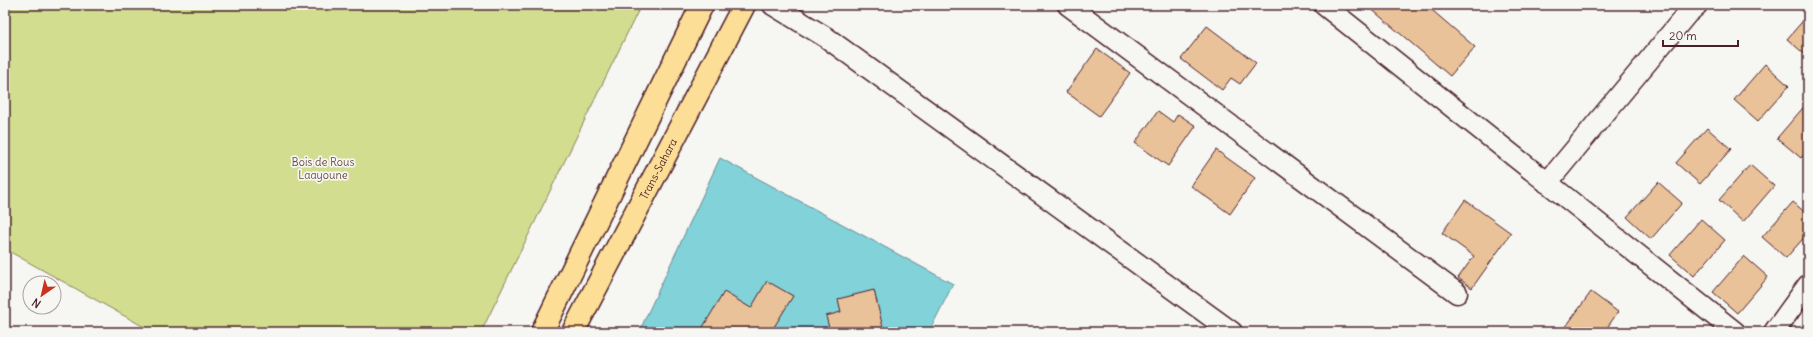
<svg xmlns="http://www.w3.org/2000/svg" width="1813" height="337" font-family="Delius,sans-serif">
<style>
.green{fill:#d2dd90;stroke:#8e7e5e}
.water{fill:#81d2d9;stroke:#6b8a93}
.building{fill:#e9c299;stroke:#4a1f2b}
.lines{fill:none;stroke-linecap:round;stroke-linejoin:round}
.street-casing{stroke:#4a1f2b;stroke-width:23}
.highway-casing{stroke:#4a1f2b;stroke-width:25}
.street{stroke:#f6f6f2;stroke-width:20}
.highway{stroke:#fdde96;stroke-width:22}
.labels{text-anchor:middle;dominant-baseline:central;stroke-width:3.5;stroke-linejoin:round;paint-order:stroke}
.park-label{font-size:11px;fill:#6c4e44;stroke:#f6f6f2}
.street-label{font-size:11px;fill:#4a1f2b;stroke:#f6f6f2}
</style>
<rect width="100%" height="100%" fill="#f6f6f2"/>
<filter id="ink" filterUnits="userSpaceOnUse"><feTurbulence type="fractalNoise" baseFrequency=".025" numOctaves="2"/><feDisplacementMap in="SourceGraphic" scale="8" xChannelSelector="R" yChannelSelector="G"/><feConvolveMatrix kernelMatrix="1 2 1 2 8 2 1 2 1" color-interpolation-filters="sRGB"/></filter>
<g filter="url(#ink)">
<path class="green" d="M5,5H641L481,332H153L5,249Z"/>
<path class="water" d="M720,158L953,284L929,332H639Z"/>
<path class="building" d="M1371,5H1426L1475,47L1450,76L1369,7Z
M1808,15V57L1787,39Z
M1207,26L1256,63L1240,84L1231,78L1222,90L1181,59Z
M1097,49L1130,73L1099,116L1066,92Z
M1765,64L1789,86L1758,121L1734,100Z
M1808,102V150L1801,158L1777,138Z
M1158,111L1173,122L1178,114L1196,126L1168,166L1135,143Z
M1707,128L1731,149L1700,184L1676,163Z
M1216,150L1255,178L1230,214L1191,186Z
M1750,165L1774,186L1743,222L1719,200Z
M1658,182L1682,203L1651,239L1627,217Z
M1465,200L1511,233L1472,288L1458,278L1474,256L1442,233Z
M1793,202L1808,215V233L1786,258L1762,237Z
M1701,219L1725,240L1694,276L1670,255Z
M1744,256L1768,277L1737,313L1713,292Z
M767,281L793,296L771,332H700L724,292L751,308Z
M874,290L884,332H830L826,316L841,312L838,299Z
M1591,292L1618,312L1604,332H1589L1581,326L1577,332H1562Z"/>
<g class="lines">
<g class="street-casing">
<path id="street" d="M773,5L827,38L1232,332
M1068,5L1457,293
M1324,5L1735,332
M1547,183L1687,14L1697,5
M1774,332L1808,285"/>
</g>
<g class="highway-casing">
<g id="highway">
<path d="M542,332L702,5"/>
<path id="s1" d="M573,332L744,5"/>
</g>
</g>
<use href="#street" class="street"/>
<use href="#highway" class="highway"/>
</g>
</g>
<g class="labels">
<g class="park-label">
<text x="323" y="162">Bois de Rous<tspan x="323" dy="13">Laayoune</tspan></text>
</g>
<g class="street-label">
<text stroke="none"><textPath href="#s1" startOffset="184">Trans-Sahara</textPath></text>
</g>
</g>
<rect width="1813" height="337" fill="none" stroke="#f6f6f2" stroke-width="20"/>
<rect x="10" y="10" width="1793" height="317" fill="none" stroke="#4a1f2b" stroke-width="1.5" filter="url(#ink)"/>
<g transform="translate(42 295) rotate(214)"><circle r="19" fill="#f6f6f2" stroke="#b1a0a2"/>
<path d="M0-3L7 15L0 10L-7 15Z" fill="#c8321e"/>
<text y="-6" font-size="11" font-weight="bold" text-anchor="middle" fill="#4a1f2b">N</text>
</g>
<path d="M1663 40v6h75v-6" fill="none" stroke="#4a1f2b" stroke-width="2"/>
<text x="1669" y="40" font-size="12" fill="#4a1f2b" stroke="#f6f6f2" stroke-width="3" paint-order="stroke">20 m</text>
</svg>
